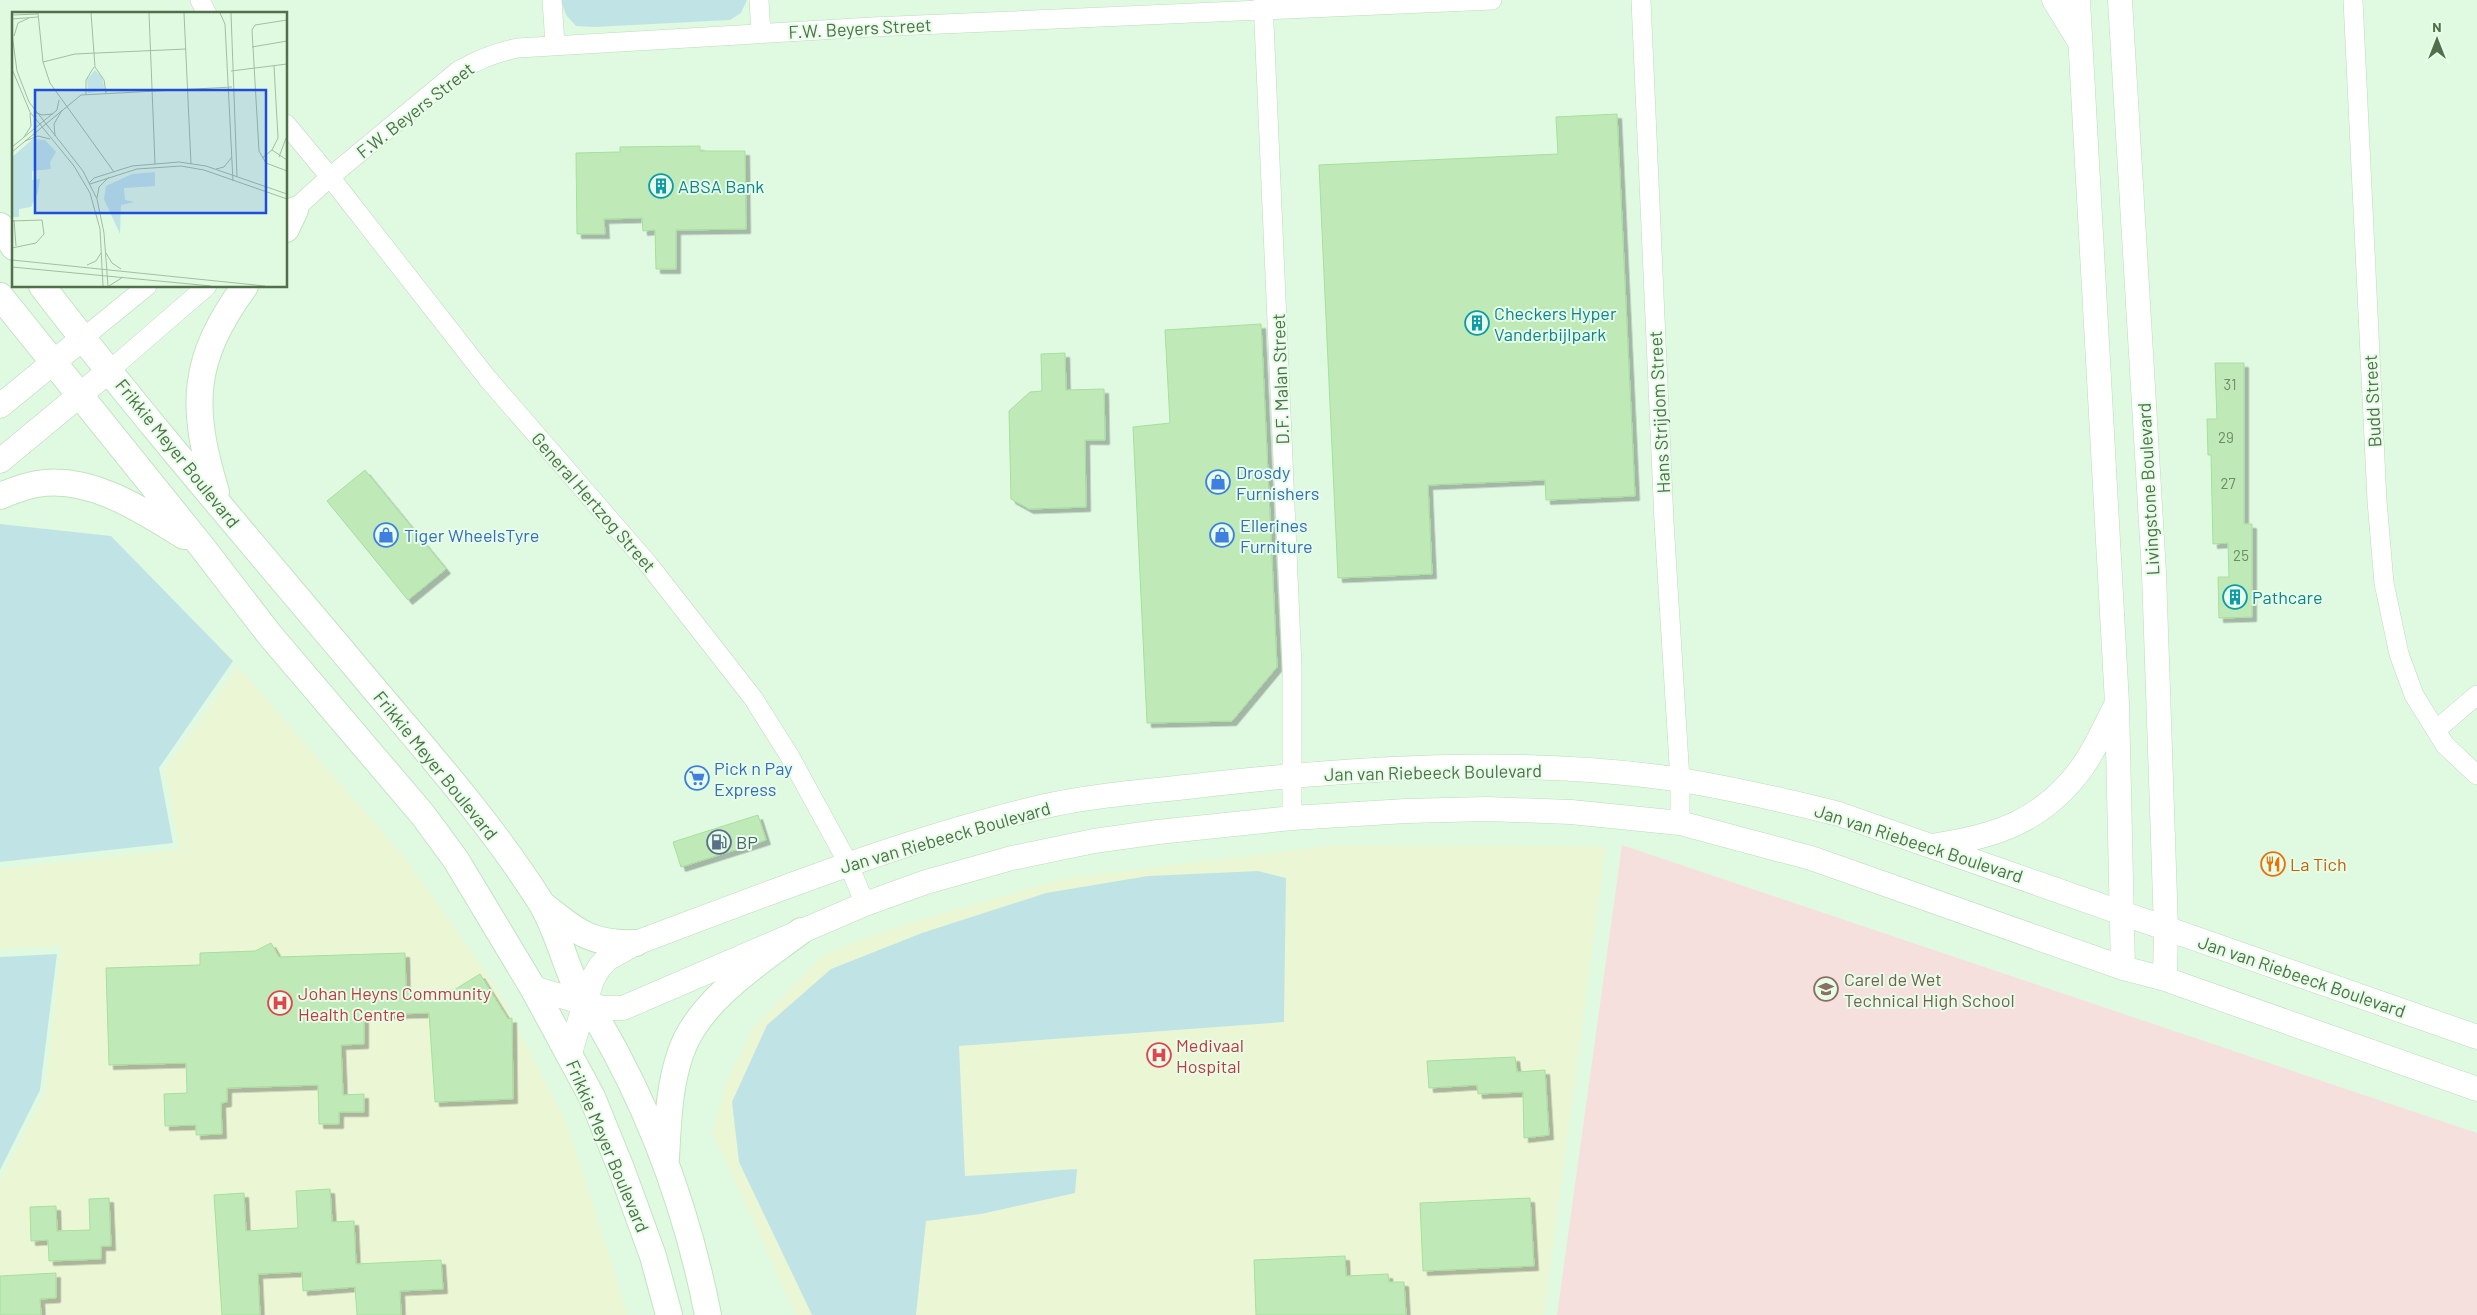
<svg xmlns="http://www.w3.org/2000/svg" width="2477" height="1315" font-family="Barlow,sans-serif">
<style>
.education{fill:#f6e0dd}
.medical{fill:#ebf7d4}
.green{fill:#c0e4e6}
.building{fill:#bfeab8;stroke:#a6df9c;filter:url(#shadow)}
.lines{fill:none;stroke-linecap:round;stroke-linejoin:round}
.minor-casing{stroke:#bddabb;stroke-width:20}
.tertiary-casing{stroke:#bddabb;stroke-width:25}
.secondary-casing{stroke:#c0e4be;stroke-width:28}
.minor{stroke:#fff;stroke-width:19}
.tertiary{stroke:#fff;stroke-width:24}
.secondary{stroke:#fff;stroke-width:26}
.labels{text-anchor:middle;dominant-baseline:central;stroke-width:4;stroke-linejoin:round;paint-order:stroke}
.number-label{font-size:15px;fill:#6c8e66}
.street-label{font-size:18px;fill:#506f4a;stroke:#e6fee7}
.culture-label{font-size:18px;fill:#0d838f;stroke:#e6fee7;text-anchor:start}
.shop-label{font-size:18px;fill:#366cbe;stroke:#e6fee7;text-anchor:start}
.service-label{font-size:18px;fill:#4e5e75;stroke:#e6fee7;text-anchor:start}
.food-label{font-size:18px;fill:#c56008;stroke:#e6fee7;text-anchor:start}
.education-label{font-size:18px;fill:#785e54;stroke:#e6fee7;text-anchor:start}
.health-label{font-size:18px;fill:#be3a42;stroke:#e6fee7;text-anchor:start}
.inset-road{fill:none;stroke:#a2bea0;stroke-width:1}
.view{fill:#1d4ed8;fill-opacity:0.15;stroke:#1d4ed8;stroke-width:2.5}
.inset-edge{fill:none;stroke:#506f4a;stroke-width:2.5}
</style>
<defs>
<filter id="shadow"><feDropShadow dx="4.5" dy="4.5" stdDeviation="0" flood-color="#0004"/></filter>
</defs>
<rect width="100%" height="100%" fill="#e0fae2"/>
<path class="education" d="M1622,845L2477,1133V1315H1557Z"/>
<path class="medical" d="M238,667L406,859L497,988L567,1124L628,1315H0V1181L45,1092L61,946L0,949V869L180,849L165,770Z
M1333,845L1606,846L1544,1315H796L713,1133L726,1083L754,1027L824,954L899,926L1062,879Z"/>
<path class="green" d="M561,0H747L741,13L730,20L595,27L576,26L566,15Z
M0,524L111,536L233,661L159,768L173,843L0,862Z
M1258,871L1286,878L1284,1022L959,1046L965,1176L1077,1169L1075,1193L981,1214L926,1221L916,1315H812L739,1162L732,1102L767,1025L831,969L922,933L1046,893L1148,876Z
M57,954L40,1090L0,1170V957Z"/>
<path class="building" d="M1617,114L1635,496L1546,500L1545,480L1428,485L1432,574L1338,578L1319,165L1558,154L1556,117Z
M700,146V151H745L746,229L676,230V269H656L655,230L643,231L642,218L604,219L605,234H577L576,153L620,152V147Z
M1261,324L1277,667L1232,721L1147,723L1133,427L1170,423L1165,330Z
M1065,353L1066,390L1104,389L1105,440H1085L1086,507L1029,509L1011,499L1009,411L1030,392L1042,391L1041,354Z
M2215,363H2244V524H2252V617L2219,618L2218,577H2229L2228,543L2213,544L2211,455H2208L2207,419H2217Z
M365,470L446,569L408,600L327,501Z
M758,815L766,840L681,867L673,842Z
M271,943L279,957L405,953L406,991L454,990L480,974L508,1019L512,1018L513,1099L435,1102L429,1013L364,1015V1044L341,1045L343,1095L364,1094V1112H339V1124H319L318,1085L227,1088V1102L221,1103L222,1134L196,1135V1125L165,1126L164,1094L187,1093L186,1063L109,1065L106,968L200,965V953L255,951Z
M1515,1057L1517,1072L1545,1070L1549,1135L1524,1138L1523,1092L1478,1094L1477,1085L1429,1088L1427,1061Z
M330,1189L332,1222L354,1221L356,1264L441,1260L443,1289L400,1291L401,1315H357L355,1287L303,1291L302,1272L258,1274L260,1315H222L214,1195L244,1193L246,1231L298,1228L296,1191Z
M109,1198L111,1246H101V1259L49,1261L48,1240L31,1241L30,1207L56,1206L57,1231L90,1230L89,1199Z
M1530,1198L1534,1266L1423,1271L1420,1203Z
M1345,1256L1346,1276L1388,1274L1389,1282H1404L1406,1315H1256L1254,1260Z
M56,1273V1298L40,1299L41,1315H0V1276Z"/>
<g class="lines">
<g class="minor-casing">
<path id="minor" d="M200,0L207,14
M552,0L555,44
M759,0L761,34
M1263,0L1292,667V818
M1641,0L1664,522L1680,780V823
M2353,0L2377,501L2384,583L2399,654L2414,695L2445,745L2477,775
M286,124L330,177L488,379L649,565L753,698L789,755L848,863L865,904
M286,217L330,177L458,71C477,60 496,52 518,48L872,27L1492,0
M82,339L147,286
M110,370L207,286
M2436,730L2477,695"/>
</g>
<g class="tertiary-casing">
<path id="tertiary" d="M2054,0L2078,39
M2078,0L2117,703L2123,968
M2120,0L2154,573L2166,928L2165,979
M0,406L82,339
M0,461L110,370
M1937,845C1998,836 2043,820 2081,769C2095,750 2105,726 2116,705
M533,988L602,1008H623L865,904L926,882L1012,858L1094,841L1158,832L1292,818L1406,811L1487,809L1571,812L1680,823L1811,858L2123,968L2165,979L2477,1089
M570,1053L592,980L599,968L607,959L636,943C770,893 902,840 1041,807C1097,794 1156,791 1212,784C1365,767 1529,757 1681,780C1735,789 1787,801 1839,814L2477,1037"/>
</g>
<g class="secondary-casing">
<path id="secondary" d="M0,226L14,247
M286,229L295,210
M42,286C142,416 250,541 355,666C419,743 486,816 540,901C560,933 566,973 585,1004C590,1011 596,1017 600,1024C652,1114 688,1213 708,1315
M0,296L202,547L269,634L423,815L456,860L533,988L592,1097L622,1171L653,1256L669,1315
M216,492C190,407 191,360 245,286
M0,496C12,491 24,486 37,484C90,475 142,510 184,536
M543,905C577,932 592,945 636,943
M666,1158C668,1122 669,1085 681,1052C699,1000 760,962 801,931"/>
</g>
<use href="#minor" class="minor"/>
<use href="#tertiary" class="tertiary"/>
<use href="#secondary" class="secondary"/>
</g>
<defs>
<g id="building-ring" transform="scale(1.25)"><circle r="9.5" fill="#e6fee7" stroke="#0f9aa8" stroke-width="1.5"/><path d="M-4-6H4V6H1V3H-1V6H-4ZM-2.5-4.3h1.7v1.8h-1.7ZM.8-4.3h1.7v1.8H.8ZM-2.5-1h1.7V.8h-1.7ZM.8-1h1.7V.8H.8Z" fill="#0f9aa8"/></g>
<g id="shop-ring" transform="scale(1.25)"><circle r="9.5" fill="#e6fee7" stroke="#3f7fe0" stroke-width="1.5"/><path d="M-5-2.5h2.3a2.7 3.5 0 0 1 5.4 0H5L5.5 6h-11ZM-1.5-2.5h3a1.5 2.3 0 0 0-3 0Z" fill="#3f7fe0"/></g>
<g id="supermarket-ring" transform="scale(1.25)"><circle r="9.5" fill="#e6fee7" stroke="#3f7fe0" stroke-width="1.5"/><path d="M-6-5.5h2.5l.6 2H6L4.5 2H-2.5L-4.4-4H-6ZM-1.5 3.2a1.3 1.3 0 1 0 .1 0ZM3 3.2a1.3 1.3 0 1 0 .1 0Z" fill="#3f7fe0"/></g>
<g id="fuel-ring" transform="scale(1.25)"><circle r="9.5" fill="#e6fee7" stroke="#5c6f8a" stroke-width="1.5"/><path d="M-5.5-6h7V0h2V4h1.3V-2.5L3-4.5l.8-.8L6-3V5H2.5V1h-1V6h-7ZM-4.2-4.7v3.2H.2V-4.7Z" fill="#5c6f8a"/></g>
<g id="restaurant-ring" transform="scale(1.25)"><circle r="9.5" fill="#e6fee7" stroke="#e8710a" stroke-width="1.5"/><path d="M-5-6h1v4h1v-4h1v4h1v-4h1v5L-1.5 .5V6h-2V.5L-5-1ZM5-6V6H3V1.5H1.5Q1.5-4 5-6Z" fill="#e8710a"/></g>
<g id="school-ring" transform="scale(1.25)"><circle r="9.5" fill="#e6fee7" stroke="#8d6e63" stroke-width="1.5"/><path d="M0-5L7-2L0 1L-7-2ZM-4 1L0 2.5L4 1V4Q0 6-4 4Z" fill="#8d6e63"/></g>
<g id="hospital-ring" transform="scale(1.25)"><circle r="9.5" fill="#e6fee7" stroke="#e0444e" stroke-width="1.5"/><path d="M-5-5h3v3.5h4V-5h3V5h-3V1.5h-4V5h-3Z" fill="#e0444e"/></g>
</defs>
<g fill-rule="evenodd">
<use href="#building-ring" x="661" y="186"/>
<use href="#building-ring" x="1477" y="323"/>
<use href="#shop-ring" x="1218" y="482"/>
<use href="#shop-ring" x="386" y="535"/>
<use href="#shop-ring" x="1222" y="535"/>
<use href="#building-ring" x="2235" y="597"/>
<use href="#supermarket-ring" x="697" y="778"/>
<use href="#fuel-ring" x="719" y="842"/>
<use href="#restaurant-ring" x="2273" y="864"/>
<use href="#school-ring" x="1826" y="989"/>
<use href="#hospital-ring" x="280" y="1003"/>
<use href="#hospital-ring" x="1159" y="1055"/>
</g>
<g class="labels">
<g class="number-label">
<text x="2230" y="384">31</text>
<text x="2226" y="437">29</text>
<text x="2228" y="483">27</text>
<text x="2241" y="555">25</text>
</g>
<g class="street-label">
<text transform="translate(860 28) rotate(-3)">F.W. Beyers Street</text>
<text transform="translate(415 110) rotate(-38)">F.W. Beyers Street</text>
<text transform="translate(1280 379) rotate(-92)">D.F. Malan Street</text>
<text transform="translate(2372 401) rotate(-93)">Budd Street</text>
<text transform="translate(1659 412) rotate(-93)">Hans Strijdom Street</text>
<text transform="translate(178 453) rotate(51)">Frikkie Meyer Boulevard</text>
<text transform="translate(2148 489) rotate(-93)">Livingstone Boulevard</text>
<text transform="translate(594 502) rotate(49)">General Hertzog Street</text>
<text transform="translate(436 765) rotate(51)">Frikkie Meyer Boulevard</text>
<text transform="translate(1433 772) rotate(-1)">Jan van Riebeeck Boulevard</text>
<text transform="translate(945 837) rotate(-16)">Jan van Riebeeck Boulevard</text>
<text transform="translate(1919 843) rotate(18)">Jan van Riebeeck Boulevard</text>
<text transform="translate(2302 976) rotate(19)">Jan van Riebeeck Boulevard</text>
<text transform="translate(608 1146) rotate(67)">Frikkie Meyer Boulevard</text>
</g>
<g class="culture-label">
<text x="678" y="186">ABSA Bank</text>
<text x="1494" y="313">Checkers Hyper<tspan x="1494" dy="21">Vanderbijlpark</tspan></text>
<text x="2252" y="597">Pathcare</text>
</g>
<g class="shop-label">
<text x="1236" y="472">Drosdy<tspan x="1236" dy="21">Furnishers</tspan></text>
<text x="1240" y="525">Ellerines<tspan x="1240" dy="21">Furniture</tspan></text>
<text x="404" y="535">Tiger WheelsTyre</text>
<text x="714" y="768">Pick n Pay<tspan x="714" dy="21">Express</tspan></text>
</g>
<g class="service-label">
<text x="736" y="842">BP</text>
</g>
<g class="food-label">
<text x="2290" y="864">La Tich</text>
</g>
<g class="education-label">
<text x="1844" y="979">Carel de Wet<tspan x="1844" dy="21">Technical High School</tspan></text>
</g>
<g class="health-label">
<text x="298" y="993">Johan Heyns Community<tspan x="298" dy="21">Health Centre</tspan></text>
<text x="1176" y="1045">Medivaal<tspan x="1176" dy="21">Hospital</tspan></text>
</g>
</g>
<g transform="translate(12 12)">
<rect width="275" height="275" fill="#e0fae2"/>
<path d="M83,58L90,65L93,78L76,81L75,67ZM21,127L33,128L44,140L38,150L39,157L20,159V168L28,167L26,180L19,195L7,197V205H0V145ZM143,160V174L112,176L113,188L123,190L109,193L108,222L92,187L94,174L120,162Z" fill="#c0e4e6"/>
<path class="inset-road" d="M26,1L31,50L38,71L102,160M79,1L83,55L92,68L94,81M137,1L143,152M172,1L179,152M208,1L213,12L221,169M219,1L225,165M0,3L26,2M0,7L26,5M275,8L243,13L240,18L247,139L254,151L275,159M0,22L5,59L17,90L71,159L85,187L92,221L96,274M2,24L6,11L17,6M240,35L275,29M31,50L63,42L174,37M0,57L18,100L62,154L78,181L88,217L91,274M219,59L275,52M74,82V68L82,55M23,100L30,103L41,102M43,124L42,112L50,98M12,125L19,114L18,101M13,129L26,124L38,127M0,135L45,98L47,88M260,138L275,148M0,140L69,83L220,75M267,145L274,126M250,146L260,138L266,126L262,54M204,157L212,155L220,145M77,171L82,166L120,154L167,150L194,154L275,182M78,172L125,157L169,154L192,158L275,187M85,186L87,175L97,165M2,208L4,234M0,209L30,208L32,222L24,231L0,236M94,241L100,251L109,257M0,248L253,274M75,253L84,249L89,241M0,255L199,274M97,274L111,265"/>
<path class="view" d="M23,78H254V201H23Z"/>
<rect width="275" height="275" class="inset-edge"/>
</g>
<g transform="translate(2437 40)" stroke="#e6fee7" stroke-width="4" paint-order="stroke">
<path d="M0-4L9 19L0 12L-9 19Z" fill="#506f4a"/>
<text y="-8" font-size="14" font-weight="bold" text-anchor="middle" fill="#506f4a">N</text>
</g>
</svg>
